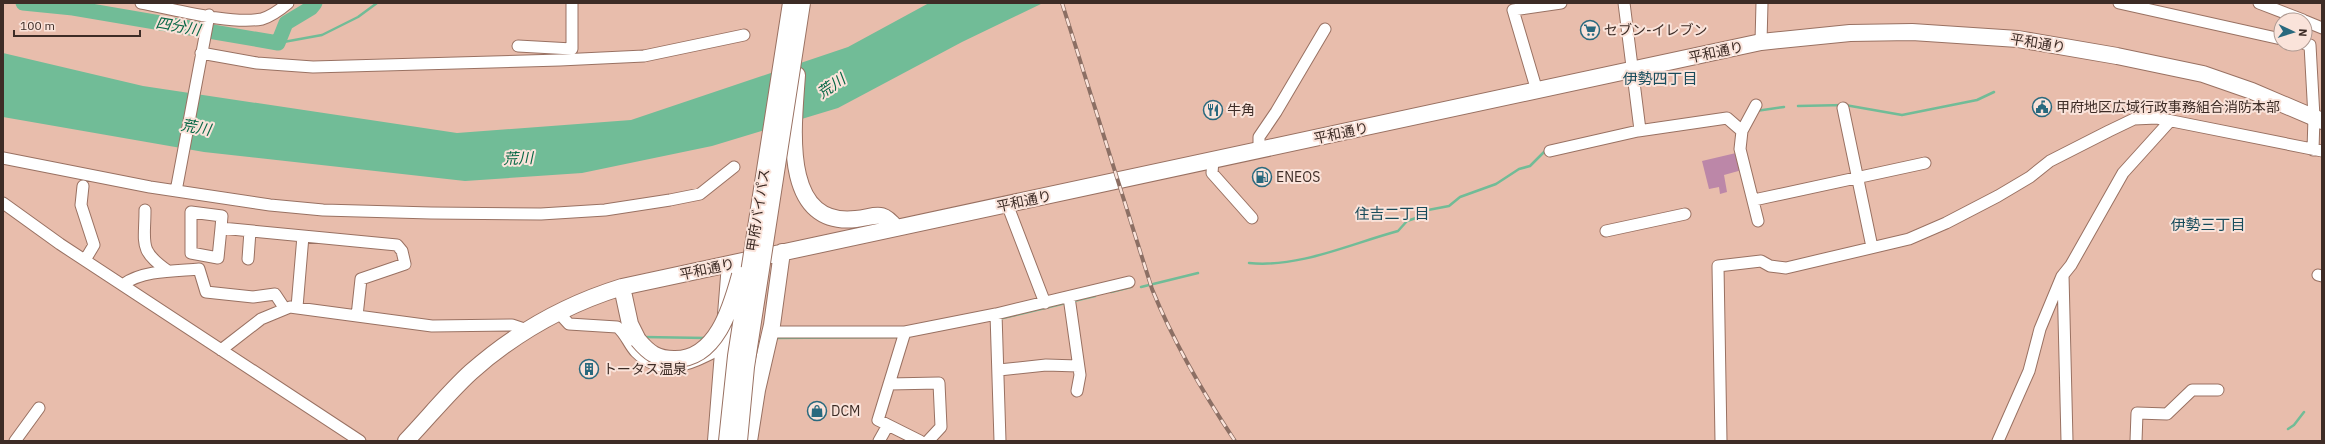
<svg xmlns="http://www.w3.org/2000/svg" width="2325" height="444" font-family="'IBM Plex Sans','Noto Sans JP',sans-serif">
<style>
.green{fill:#bc87a8}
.water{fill:#71bc97}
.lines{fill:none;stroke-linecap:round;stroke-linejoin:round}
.stream{stroke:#71bc97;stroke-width:2.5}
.river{stroke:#71bc97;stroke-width:15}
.minor-casing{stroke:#997162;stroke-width:13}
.highway-casing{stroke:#997162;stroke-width:18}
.minor{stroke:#fff;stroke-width:11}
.highway{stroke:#fff;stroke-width:16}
.rail-casing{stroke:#8c6f64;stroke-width:4}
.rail{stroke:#fae3da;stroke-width:2.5;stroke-dasharray:8;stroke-linecap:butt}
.highway-bridge-casing{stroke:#997162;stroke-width:18;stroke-linecap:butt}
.highway-bridge{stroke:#fff;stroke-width:16}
.labels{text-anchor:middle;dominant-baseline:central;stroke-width:4;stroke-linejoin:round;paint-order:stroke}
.poi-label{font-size:14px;fill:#3d2c26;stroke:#fae3da;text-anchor:start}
.street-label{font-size:14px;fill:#3d2c26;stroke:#fae3da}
.water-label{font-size:15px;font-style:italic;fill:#066745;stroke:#fae3da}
.neighbourhood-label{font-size:15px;fill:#174b5b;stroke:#fae3da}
</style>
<rect width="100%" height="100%" fill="#e8bdac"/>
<path class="green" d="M1736,153L1742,170L1724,175L1727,192L1720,194L1719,187L1709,189L1702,161Z"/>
<path class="water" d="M929,3H1043L962,42L838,108L712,146L582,173L465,181L204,152L3,117V53L143,86L457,133L631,120L848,47Z"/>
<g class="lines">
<path class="stream" d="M278,43L322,35L358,17L377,3
M1798,106L1845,105L1902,115L1977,100L1994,92
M1756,111L1784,107
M1249,263C1299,268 1350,244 1398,231L1407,221L1422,216L1428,210L1449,206L1460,197L1496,184L1519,169L1530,166L1546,150
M1141,287L1198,273
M1111,292L1131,287
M1074,301L1095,296
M999,319L1066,303
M643,337L706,338
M775,338L900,337
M2288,429L2294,425L2304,412"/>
<path class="river" d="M23,3L73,8L278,43L286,23L311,8L315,3"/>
<g class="minor-casing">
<path id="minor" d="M141,3C174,9 230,25 262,19C271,16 281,9 288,3
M1624,3L1640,130
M2119,3L2281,39
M2259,3L2303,20
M2305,21L2322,28
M1761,42L1762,3
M2305,44L2310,45L2314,117L2313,150
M518,46L572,49V3
M201,53L257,63L313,67L560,60L644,56L744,35
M1537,91L1513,10L1561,3
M1843,108L1872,247
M1742,131L1756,105
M1259,150V137L1276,112L1325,29
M1550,151L1638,131L1727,118L1742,131L1740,149L1758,221
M3,158L150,187L270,205L323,210L431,213L541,214L605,210L670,200L700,194L734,167
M1213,160L1212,173L1252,218
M83,186L81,205L94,245L85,260
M176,191L209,15
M1754,200L1925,163
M3,203L60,244L360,441
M1007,204L1045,303
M145,210C145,244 138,250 168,271
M221,228L222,216L191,212V253L218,258L221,228L397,245L402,251L405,264L361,279L357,316
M1606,231L1685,214
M248,259L250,231
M2318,275L2322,276
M124,284C143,270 176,271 199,269L206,292L253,297L275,294L285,309
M1069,297L1080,375L1077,391
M297,307L303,236
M558,312L569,324L617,327C625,332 629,345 636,352C664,380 694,362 722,348
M996,314L1000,441
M771,332H905L996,314L1129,282
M905,332L878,420L920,441
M221,350L261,319L290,307L432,326L512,325L527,330
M999,370L1046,365L1078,366
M889,384L939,383L941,427L928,441
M15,441L39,408
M879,441L888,425
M1721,441L1718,266L1761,261L1770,266L1786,268L1909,239L1946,223L1998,196L2030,177L2050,161L2109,131L2134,119L2157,118L2322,151
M1998,441L2029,371L2040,329L2062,276
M2067,441L2063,275L2071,265L2123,173L2170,121
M2136,441L2137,413L2167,414L2192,390H2218"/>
</g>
<g class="highway-casing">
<path id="highway" d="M797,75C794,122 779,228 856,219C876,217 881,209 896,228
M622,287L630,324L638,340
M406,441C428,418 448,393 471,372C515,333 567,304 622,287L1761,42L1850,33L1912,32L2018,39L2117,56L2203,74L2252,91L2322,121
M716,441L730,264
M749,441L757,390L772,325L782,252"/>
</g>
<use href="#minor" class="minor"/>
<use href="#highway" class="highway"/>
<g class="rail-casing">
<path id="rail" d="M1062,3L1152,289C1174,343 1203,393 1235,441"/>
</g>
<use href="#rail" class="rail"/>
<g class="highway-bridge-casing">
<path id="highway-bridge" d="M638,340C649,353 657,359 674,359C716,360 731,308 740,275
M727,441L736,356L791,3
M739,441L746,367L802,3"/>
</g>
<use href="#highway-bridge" class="highway-bridge"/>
</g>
<defs>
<g id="supermarket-ring" transform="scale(1)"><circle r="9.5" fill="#fae3da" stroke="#29697e" stroke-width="1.5"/><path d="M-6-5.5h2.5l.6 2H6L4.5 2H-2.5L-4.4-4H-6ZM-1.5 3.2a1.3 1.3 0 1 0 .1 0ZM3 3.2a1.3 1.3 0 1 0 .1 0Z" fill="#29697e"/></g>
<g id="civic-ring" transform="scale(1)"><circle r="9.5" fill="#fae3da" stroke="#29697e" stroke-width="1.5"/><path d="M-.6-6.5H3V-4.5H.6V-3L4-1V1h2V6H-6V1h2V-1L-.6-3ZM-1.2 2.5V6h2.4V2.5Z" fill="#29697e"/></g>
<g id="restaurant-ring" transform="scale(1)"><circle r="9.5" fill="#fae3da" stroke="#29697e" stroke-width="1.5"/><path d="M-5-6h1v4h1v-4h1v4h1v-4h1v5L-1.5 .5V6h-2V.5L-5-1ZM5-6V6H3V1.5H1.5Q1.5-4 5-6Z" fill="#29697e"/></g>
<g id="fuel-ring" transform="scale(1)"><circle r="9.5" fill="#fae3da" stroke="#29697e" stroke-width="1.5"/><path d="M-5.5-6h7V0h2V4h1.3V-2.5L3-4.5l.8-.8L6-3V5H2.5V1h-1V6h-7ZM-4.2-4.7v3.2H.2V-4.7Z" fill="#29697e"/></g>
<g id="building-ring" transform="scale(1)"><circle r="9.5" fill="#fae3da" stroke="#29697e" stroke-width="1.5"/><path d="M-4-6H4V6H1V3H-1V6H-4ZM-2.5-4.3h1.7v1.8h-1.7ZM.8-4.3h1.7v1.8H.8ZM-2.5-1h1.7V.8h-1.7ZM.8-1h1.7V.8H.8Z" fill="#29697e"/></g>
<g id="shop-ring" transform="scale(1)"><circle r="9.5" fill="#fae3da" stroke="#29697e" stroke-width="1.5"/><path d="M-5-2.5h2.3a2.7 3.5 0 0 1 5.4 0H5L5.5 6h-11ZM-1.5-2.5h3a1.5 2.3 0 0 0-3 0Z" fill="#29697e"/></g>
</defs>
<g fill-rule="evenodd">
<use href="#supermarket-ring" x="1590" y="30"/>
<use href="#civic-ring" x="2042" y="107"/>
<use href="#restaurant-ring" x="1213" y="110"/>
<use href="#fuel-ring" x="1262" y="177"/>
<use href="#building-ring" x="589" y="369"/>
<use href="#shop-ring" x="817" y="411"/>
</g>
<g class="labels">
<g class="poi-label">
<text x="1604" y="30">セブン-イレブン</text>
<text x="2056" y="107">甲府地区広域行政事務組合消防本部</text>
<text x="1227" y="110">牛角</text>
<text x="1276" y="177">ENEOS</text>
<text x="603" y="369">トータス温泉</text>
<text x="831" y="411">DCM</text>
</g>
<g class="street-label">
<text transform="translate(2038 43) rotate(9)">平和通り</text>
<text transform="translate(1716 52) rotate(-12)">平和通り</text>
<text transform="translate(1341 133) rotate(-12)">平和通り</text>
<text transform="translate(1024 201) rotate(-12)">平和通り</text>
<text transform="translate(758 210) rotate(-81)">甲府バイパス</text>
<text transform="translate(707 269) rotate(-12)">平和通り</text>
</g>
<g class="water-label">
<text transform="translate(178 26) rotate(10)">四分川</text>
<text transform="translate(831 86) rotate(-35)">荒川</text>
<text transform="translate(196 127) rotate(10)">荒川</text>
<text transform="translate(518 158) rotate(-2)">荒川</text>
</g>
<g class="neighbourhood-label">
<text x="1660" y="78">伊勢四丁目</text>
<text x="1392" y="213">住吉二丁目</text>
<text x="2208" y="224">伊勢三丁目</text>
</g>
</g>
<rect width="2325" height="444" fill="none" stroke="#3d2c26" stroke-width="8"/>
<g transform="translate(2293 32) rotate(94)"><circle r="19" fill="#fae3da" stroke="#ae9a92"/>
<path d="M0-3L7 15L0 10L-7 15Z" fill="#29697e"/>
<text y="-6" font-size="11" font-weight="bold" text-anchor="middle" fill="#3d2c26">N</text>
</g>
<path d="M14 30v6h126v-6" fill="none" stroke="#3d2c26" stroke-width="2"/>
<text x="20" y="30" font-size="12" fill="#3d2c26" stroke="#fae3da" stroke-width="3" paint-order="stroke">100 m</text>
</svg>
